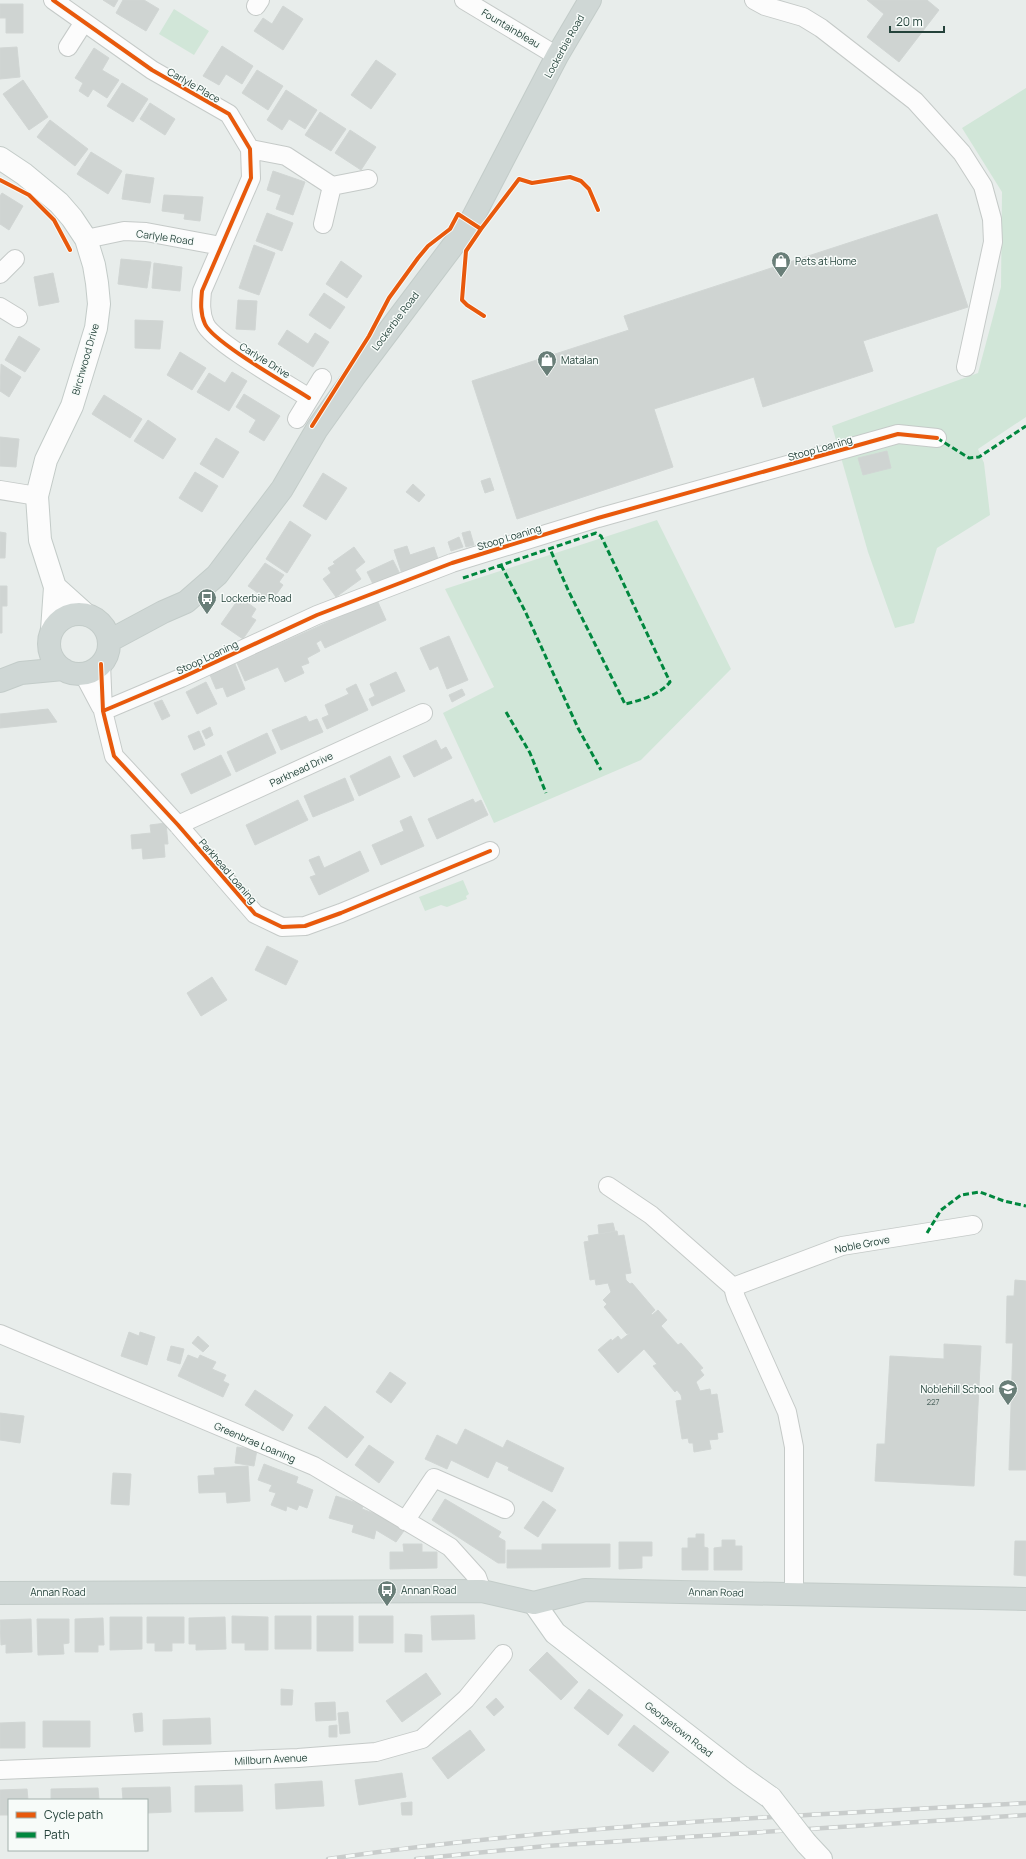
<svg xmlns="http://www.w3.org/2000/svg" width="1026" height="1859" font-family="Manrope,sans-serif">
<style>
.green{fill:#d1e6d8}
.building{fill:#cfd4d2;stroke:#d1d6d4}
.lines{fill:none;stroke-linecap:round;stroke-linejoin:round}
.street-casing{stroke:#c5cac8;stroke-width:20}
.secondary-casing{stroke:#c3cbc8;stroke-width:24}
.primary-casing{stroke:#c3ccc9;stroke-width:24}
.street{stroke:#fcfcfc;stroke-width:18}
.secondary{stroke:#fcfcfc;stroke-width:22}
.primary{stroke:#cfd7d5;stroke-width:22}
.rail-casing{stroke:#c9cdcc;stroke-width:4.5}
.rail{stroke:#f7fbf9;stroke-width:3;stroke-dasharray:9;stroke-linecap:butt}
.secondary-bridge-casing{stroke:#c3cbc8;stroke-width:24;stroke-linecap:butt}
.secondary-bridge{stroke:#fcfcfc;stroke-width:22}
.quiet{stroke:#00873e;stroke-width:3;stroke-dasharray:6 3;stroke-linecap:butt}
.cycleway-casing{stroke:#f7fbf9;stroke-width:6}
.cycleway{stroke:#e8590c;stroke-width:4}
.labels{text-anchor:middle;dominant-baseline:central;stroke-width:3;stroke-linejoin:round;paint-order:stroke}
.number-label{font-size:8px;fill:#506761}
.street-label{font-size:10px;fill:#24423a;stroke:#f7fbf9}
.poi-label{font-size:10px;fill:#24423a;stroke:#f7fbf9;text-anchor:start}
</style>
<rect width="100%" height="100%" fill="#e8edeb"/>
<path class="green" d="M174,9L209,31L194,55L159,34Z
M1026,88V417L978,449L984,463L990,515L937,548L914,623L895,628L868,552L832,426L978,373L1001,287L1002,192L962,128Z
M657,520L731,669L641,760L494,823L443,713L494,687L445,589Z
M463,880L469,894L466,896L467,899L447,907L441,905L425,911L419,897Z"/>
<path class="building" d="M103,0H118L114,7Z
M123,0H144L159,9L146,31L116,13Z
M867,0H927L939,10L899,62L867,37L884,14Z
M0,4H23V33H6V18H0Z
M283,6L303,19L283,50L254,31L263,18L272,24Z
M222,46L253,66L242,84L226,74L219,85L203,76Z
M17,47L20,77L0,79V48Z
M94,48L109,58L102,70L119,80L107,98L93,89L88,97L79,91L83,83L75,78Z
M376,60L396,74L371,109L351,95Z
M257,70L283,86L268,110L242,93Z
M23,80L48,117L29,130L3,94Z
M122,83L148,99L133,122L107,106Z
M286,90L317,110L305,129L289,119L282,130L267,120Z
M150,103L175,119L165,135L140,119Z
M320,112L346,129L331,151L305,135Z
M50,120L88,149L75,166L37,137Z
M350,130L376,147L361,170L335,153Z
M91,152L122,171L108,194L77,174Z
M273,171L305,182L293,215L276,209L281,195L267,190Z
M126,174L154,178L150,203L122,199Z
M2,193L23,206L9,230L0,224V196Z
M164,195L203,197L200,221L184,219L185,214L162,211Z
M267,213L293,223L282,251L256,241Z
M937,214L968,307L863,341L873,371L763,407L754,377L654,409L673,467L517,519L472,381L629,330L624,316Z
M254,245L275,253L259,295L239,288Z
M121,259L151,262L147,288L118,284Z
M341,261L362,276L347,298L326,284Z
M154,263L182,267L180,291L152,288Z
M53,273L59,302L39,306L34,277Z
M324,293L345,307L330,329L309,315Z
M238,300L257,301L255,330L236,329Z
M135,320L163,321L160,349L135,348Z
M287,330L308,344L315,333L329,342L313,367L278,344Z
M19,336L40,349L25,372L5,360Z
M180,352L206,368L192,390L167,375Z
M1,364L21,377L9,397L0,391Z
M232,372L247,381L229,411L197,392L209,373L225,383Z
M244,394L280,416L264,441L249,432L256,420L236,407Z
M104,395L142,419L130,438L92,414Z
M148,420L176,439L163,459L134,441Z
M0,437L19,439L16,467L0,466Z
M216,438L239,452L223,478L200,464Z
M887,451L891,468L863,475L858,458Z
M195,472L218,486L202,512L179,498Z
M323,473L347,488L326,520L303,506Z
M490,478L494,490L485,493L481,481Z
M413,484L425,495L419,502L406,492Z
M290,521L311,535L287,573L266,559Z
M470,531L474,545L466,547L462,533Z
M0,532L6,533L5,558H0Z
M459,537L463,547L451,551L448,542Z
M407,546L410,555L434,547L439,562L402,574L394,550Z
M354,547L365,562L355,570L361,579L336,597L323,579L331,573L328,568L335,564L333,562Z
M393,560L400,574L374,586L367,572Z
M265,563L284,575L279,582L283,585L271,602L248,586Z
M0,586H7V606H2V633H0Z
M240,597L256,609L251,617L256,620L243,639L221,624Z
M377,600L386,620L325,648L321,640L316,643L320,651L307,658L309,663L301,666L304,673L285,682L278,667L245,681L237,663Z
M449,636L468,680L447,689L438,666L430,670L420,648Z
M235,664L245,689L227,697L223,687L216,689L210,675Z
M396,672L405,691L372,706L369,699L375,696L370,684Z
M206,682L217,704L197,714L186,692Z
M356,684L368,710L327,729L322,718L329,715L325,705L349,694L346,689Z
M462,689L465,695L452,702L449,695Z
M162,700L170,716L162,720L154,703Z
M48,709L57,722L0,728V714Z
M306,716L309,722L317,719L323,732L281,750L272,730Z
M210,727L213,735L206,739L202,731Z
M199,731L205,745L194,750L188,736Z
M267,733L276,753L236,772L227,752Z
M436,740L441,750L446,747L452,758L414,777L403,756Z
M221,755L231,775L191,794L181,774Z
M390,756L400,777L359,796L350,776Z
M345,778L354,800L313,817L304,796Z
M473,799L475,803L481,800L488,815L437,839L428,819Z
M298,800L308,820L255,845L246,825Z
M411,816L424,846L381,865L372,845L404,831L400,821Z
M166,823L168,844H164L165,857L143,859L142,848L132,849L131,835L151,833L150,825Z
M360,851L369,871L319,895L310,877L316,875L309,860L319,856L324,868Z
M267,946L298,961L286,985L255,970Z
M212,977L227,1000L201,1016L187,993Z
M613,1223L615,1231L599,1234L598,1225Z
M617,1231L618,1236L624,1235L631,1273L625,1274L626,1280L630,1284L632,1283L655,1310L651,1314L652,1315L658,1310L667,1320L661,1326L678,1345L681,1343L703,1368L700,1370L704,1375L696,1382L700,1391L710,1389L711,1395L717,1394L723,1432L717,1433L718,1439L709,1440L711,1449L694,1452L693,1443H689L688,1438L682,1439L676,1401L682,1400L681,1395L677,1390L675,1392L653,1366L657,1364L644,1349L618,1373L598,1350L611,1339L612,1341L618,1336L621,1340L630,1333L627,1334L604,1307L607,1304L603,1300L611,1292L608,1283L596,1285L595,1279L590,1280L584,1242L589,1241L588,1236Z
M1015,1280L1026,1281V1470H1009L1013,1343H1006L1007,1296H1014Z
M129,1332L139,1336L140,1332L155,1337L147,1365L121,1356Z
M198,1336L209,1346L203,1352L192,1343Z
M944,1344L981,1346L974,1486L875,1481L877,1444H885L890,1356L944,1359Z
M171,1346L184,1349L180,1364L167,1360Z
M188,1355L198,1359L200,1355L216,1362L212,1369L226,1375L223,1381L229,1384L223,1397L178,1376Z
M390,1372L406,1383L391,1403L376,1392Z
M255,1390L293,1415L283,1431L245,1405Z
M325,1406L364,1437L347,1458L308,1428Z
M0,1413L24,1416L20,1443L0,1440Z
M465,1429L503,1448L507,1440L564,1468L552,1492L508,1470L509,1467L496,1461L488,1478L451,1460L447,1469L425,1459L437,1435L457,1445Z
M369,1445L394,1462L379,1483L355,1465Z
M237,1447L257,1450L254,1466L235,1463Z
M264,1464L298,1477L296,1483L313,1490L307,1508L299,1505L297,1510L287,1506L286,1511L271,1505L276,1493L269,1491L272,1485L258,1480Z
M248,1466L250,1501L227,1503L226,1492L199,1493L198,1476L215,1475L214,1468Z
M113,1473L131,1474L129,1505L111,1504Z
M336,1496L363,1505L362,1509L379,1515L406,1528L396,1542L376,1530L374,1539L352,1532L354,1525L329,1518Z
M445,1499L501,1532L498,1537L505,1541V1563H498L432,1520Z
M543,1501L556,1510L538,1537L524,1528Z
M696,1534H704V1547L708,1548V1570H682V1548H688V1538H696Z
M722,1540H735V1546H742V1570H714V1548L722,1547Z
M1015,1541H1026V1576L1014,1575Z
M619,1542H652V1556H642V1568L619,1569Z
M403,1544H422V1552H437V1568L390,1569V1552H404Z
M542,1544H610V1567L507,1568V1550H542Z
M474,1615L475,1639L432,1640L431,1616Z
M232,1616L268,1617V1650H245V1643H232Z
M275,1616H311V1649H275Z
M317,1616H353V1651H317Z
M359,1616H393V1643H359Z
M110,1617H142V1649L110,1650Z
M147,1617H184V1643H172V1651H155V1643H147Z
M225,1617L226,1649L196,1650V1644H189V1618Z
M103,1618L104,1645H98V1652H75V1619Z
M31,1619L32,1652L6,1653V1644L1,1645L0,1620Z
M37,1619H69V1643L63,1644L64,1654L38,1655Z
M405,1634L422,1635V1652H405Z
M547,1652L578,1682L561,1700L529,1670Z
M426,1673L441,1694L402,1722L386,1701Z
M281,1689L293,1690L292,1705H281Z
M589,1689L623,1715L608,1735L574,1708Z
M496,1698L504,1707L494,1716L486,1707Z
M335,1702L336,1720L316,1721L315,1703Z
M348,1712L350,1733L340,1734L338,1713Z
M142,1713L143,1731L135,1732L133,1714Z
M210,1718L211,1744L163,1745V1720Z
M43,1721H90V1747H43Z
M25,1722V1748H0V1723Z
M337,1725V1737H329V1726Z
M634,1725L669,1752L653,1772L618,1745Z
M470,1730L485,1750L448,1779L432,1758Z
M402,1773L406,1797L359,1805L355,1780Z
M322,1781L324,1806L276,1809L275,1784Z
M242,1785L243,1811L195,1812V1786Z
M170,1787L171,1812L147,1813V1800H123L122,1788Z
M98,1788L99,1800H51V1789Z
M27,1789L28,1800H9V1815H0V1790Z
M412,1802V1815H402L401,1803Z"/>
<g class="lines">
<g class="street-casing">
<path id="street" d="M53,0L152,70L229,114L250,149L251,178L202,291C201,302 200,313 205,324C213,342 289,385 309,398
M464,0L557,56
M754,0L765,6L803,17L821,28L915,101L962,153L983,186L992,219L993,242L966,367
M256,6L260,0
M68,47L84,22
M250,149L286,156L332,186L323,224
M332,186L368,179
M86,239L124,231L146,232L221,246
M0,274L15,259
M0,307L18,318
M297,419L322,378
M0,490L37,496
M101,664L103,711L114,756L178,825L255,914L282,927L305,926L341,913L490,851
M83,673L101,707
M103,711L181,678L317,615L452,563L598,518L898,434L937,438
M178,825L423,713
M608,1186L651,1215L733,1287L736,1298L787,1412L794,1447V1594
M733,1287L842,1246L973,1225
M0,1334L314,1466L450,1547L477,1577L482,1591
M405,1521L434,1478L505,1509
M0,1770L298,1758L376,1752L422,1739L466,1699L503,1654"/>
</g>
<g class="secondary-casing">
<path id="secondary" d="M0,158L24,174L59,203L72,218L86,239L94,265L97,283L99,304L96,328L72,406L46,460L37,496L40,540L55,587L52,630
M55,587L85,614
M534,1603L555,1633L740,1776L771,1798
M806,1843L821,1859"/>
</g>
<g class="primary-casing">
<path id="primary" d="M49 644a30 30 0 1 1 60 0a30 30 0 1 1-60 0Z
M109,641L163,612L186,602L217,575L282,489L317,429L354,377L470,223L557,56L590,0
M0,681L21,673L63,669
M0,1593L482,1591L534,1603L585,1590L1026,1599"/>
</g>
<use href="#street" class="street"/>
<use href="#secondary" class="secondary"/>
<use href="#primary" class="primary"/>
<g class="rail-casing">
<path id="rail" d="M328,1859C559,1825 793,1816 1026,1803
M416,1859L546,1846L1026,1815"/>
</g>
<use href="#rail" class="rail"/>
<g class="secondary-bridge-casing">
<path id="secondary-bridge" d="M771,1798L806,1843"/>
</g>
<use href="#secondary-bridge" class="secondary-bridge"/>
<path class="quiet" d="M937,438L969,458L979,457L1026,426
M501,565L525,611L578,728L601,770
M463,578L596,533L601,536L670,682C661,694 639,701 625,704L569,592L550,549
M506,712L530,753L546,793
M927,1233L941,1210L961,1195L980,1192L1004,1201L1026,1206"/>
<g class="cycleway-casing">
<path id="cycleway" d="M53,0L152,70L229,114L250,149L251,178L202,291C201,302 200,313 205,324C213,342 289,385 309,398
M0,180L29,195L54,220L70,250
M481,229L466,251L462,300L467,305L484,316
M312,426L369,336L389,298L418,258L428,246L450,229L458,214L481,229L519,179L532,183L570,177L581,181L589,189L598,210
M101,664L103,711L114,756L178,825L255,914L282,927L305,926L341,913L490,851
M103,711L181,678L317,615L452,563L598,518L898,434L937,438"/>
</g>
<use href="#cycleway" class="cycleway"/>
</g>
<defs>
<g id="shop-pin" transform="scale(1)"><path d="M0 17L-7.5 6A9.5 9.5 0 1 1 7.5 6Z" fill="#697e78" stroke="#f7fbf9"/><path d="M-5-2.5h2.3a2.7 3.5 0 0 1 5.4 0H5L5.5 6h-11ZM-1.5-2.5h3a1.5 2.3 0 0 0-3 0Z" fill="#fff"/></g>
<g id="bus-pin" transform="scale(1)"><path d="M0 17L-7.5 6A9.5 9.5 0 1 1 7.5 6Z" fill="#697e78" stroke="#f7fbf9"/><path d="M-5-6H5V4H4V6H2V4H-2V6H-4V4H-5ZM-3.5-4V0h7V-4ZM-3.5 1.2v1.5H-2V1.2ZM2 1.2v1.5H3.5V1.2Z" fill="#fff"/></g>
<g id="school-pin" transform="scale(1)"><path d="M0 17L-7.5 6A9.5 9.5 0 1 1 7.5 6Z" fill="#697e78" stroke="#f7fbf9"/><path d="M0-5L7-2L0 1L-7-2ZM-4 1L0 2.5L4 1V4Q0 6-4 4Z" fill="#fff"/></g>
</defs>
<g fill-rule="evenodd">
<use href="#shop-pin" x="781" y="261"/>
<use href="#shop-pin" x="547" y="360"/>
<use href="#bus-pin" x="207" y="598"/>
<use href="#school-pin" x="1008" y="1389"/>
<use href="#bus-pin" x="387" y="1590"/>
</g>
<g class="labels">
<g class="number-label">
<text x="933" y="1401">227</text>
</g>
<g class="street-label">
<text transform="translate(511 28) rotate(31)">Fountainbleau</text>
<text transform="translate(564 46) rotate(-61)">Lockerbie Road</text>
<text transform="translate(194 85) rotate(30)">Carlyle Place</text>
<text transform="translate(165 237) rotate(8)">Carlyle Road</text>
<text transform="translate(395 321) rotate(-53)">Lockerbie Road</text>
<text transform="translate(85 359) rotate(-74)">Birchwood Drive</text>
<text transform="translate(265 360) rotate(32)">Carlyle Drive</text>
<text transform="translate(820 448) rotate(-16)">Stoop Loaning</text>
<text transform="translate(509 537) rotate(-17)">Stoop Loaning</text>
<text transform="translate(207 657) rotate(-25)">Stoop Loaning</text>
<text transform="translate(301 769) rotate(-25)">Parkhead Drive</text>
<text transform="translate(228 871) rotate(49)">Parkhead Loaning</text>
<text transform="translate(862 1244) rotate(-11)">Noble Grove</text>
<text transform="translate(255 1442) rotate(23)">Greenbrae Loaning</text>
<text x="58" y="1592">Annan Road</text>
<text transform="translate(716 1592) rotate(1)">Annan Road</text>
<text transform="translate(679 1729) rotate(38)">Georgetown Road</text>
<text transform="translate(271 1759) rotate(-3)">Millburn Avenue</text>
</g>
<g class="poi-label">
<text x="795" y="261">Pets at Home</text>
<text x="561" y="360">Matalan</text>
<text x="221" y="598">Lockerbie Road</text>
<text x="994" y="1389" text-anchor="end">Noblehill School</text>
<text x="401" y="1590">Annan Road</text>
</g>
</g>
<rect x="8" y="1799" width="140" height="52" fill="#f7fbf9" stroke="#a3b1ad"/>
<rect x="16" y="1812" width="20" height="6" fill="#e8590c" stroke="#a3b1ad"/>
<text x="44" y="1819" font-size="12" fill="#24423a">Cycle path</text>
<rect x="16" y="1832" width="20" height="6" fill="#00873e" stroke="#a3b1ad"/>
<text x="44" y="1839" font-size="12" fill="#24423a">Path</text>
<path d="M890 26v6h54v-6" fill="none" stroke="#24423a" stroke-width="2"/>
<text x="896" y="26" font-size="12" fill="#24423a" stroke="#f7fbf9" stroke-width="3" paint-order="stroke">20 m</text>
</svg>
